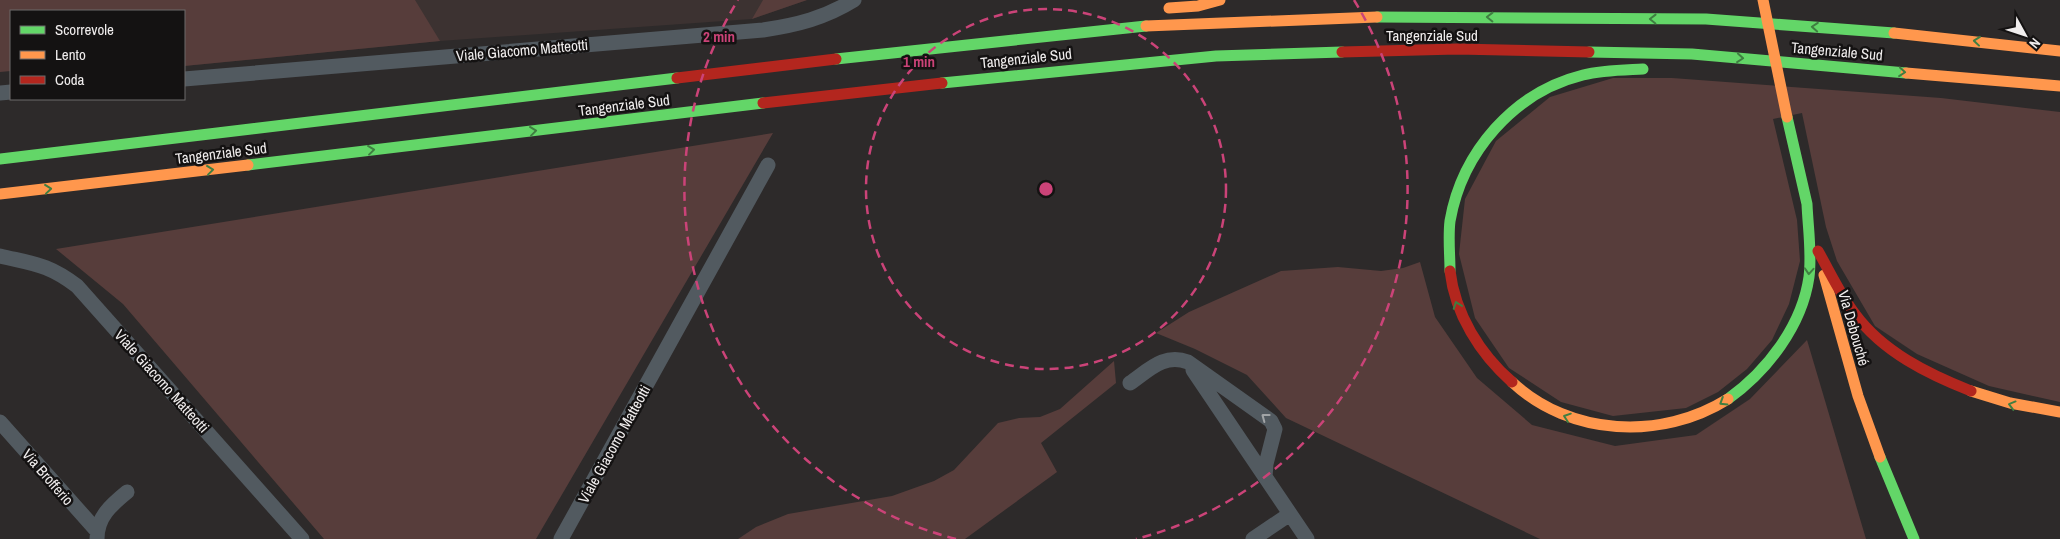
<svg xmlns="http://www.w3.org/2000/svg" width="2060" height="539" font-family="'Archivo Narrow',sans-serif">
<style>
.built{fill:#3c3231}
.green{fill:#573d3b}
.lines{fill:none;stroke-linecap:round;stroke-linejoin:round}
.street{stroke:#525a60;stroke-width:15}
.fast{stroke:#63d668;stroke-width:11}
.slow{stroke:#ff974d;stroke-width:11}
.jam{stroke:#b3261e;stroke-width:11}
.slow-bridge{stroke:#ff974d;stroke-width:11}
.oneway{stroke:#3f7e41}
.oneway2{stroke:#a1a4a6}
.ring{fill:none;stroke:#cb4378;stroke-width:2.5;stroke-dasharray:9 6}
.labels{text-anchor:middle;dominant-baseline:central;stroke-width:5;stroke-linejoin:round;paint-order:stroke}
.street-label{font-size:15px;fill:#f0eded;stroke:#141212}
.centre{fill:#cb4378;stroke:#141212;stroke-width:2.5}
.ring-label{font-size:15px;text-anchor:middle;font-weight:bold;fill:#cb4378;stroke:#141212;stroke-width:5;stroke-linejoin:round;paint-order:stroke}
</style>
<rect width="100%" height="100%" fill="#2d2a2a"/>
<path class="built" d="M59,0H807L752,19L440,41L184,66V11Z"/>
<path class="green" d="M0,0H415L440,41L184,66V11H11V71L0,72Z
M763,0H807L752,19Z
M1613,78H1672L1941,98L2060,112V402L1989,386L1917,354L1875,326L1837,261L1826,227L1802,113L1773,119L1797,220L1800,261L1789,304L1772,340L1747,369L1718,392L1686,408L1613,416L1561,402L1509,368L1475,318L1459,254L1465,199L1496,141L1550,97Z
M773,133L536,539H324L123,304L56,249Z
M1420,262L1435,317L1477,378L1532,425L1615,446L1696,435L1750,399L1807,340L1866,539H1540L1286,418L1247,375L1195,349L1156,333L1189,312L1281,271L1338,267L1381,271L1403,268Z
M1114,361L1116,383L1041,443L1057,472L965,539H738L756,527L788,514L892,496L934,481L954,470L998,423L1019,418L1040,417L1060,409Z"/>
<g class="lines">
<path class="street" d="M184,79L763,30C797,25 825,18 854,0
M0,93L11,92
M0,256C34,264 48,264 77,286L302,539
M1193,370L1307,539
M1130,383C1149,370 1164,353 1188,362L1271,421L1275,429L1266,464L1265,477
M0,422L97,531
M97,539C97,517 111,505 127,492
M561,539L768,165
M1253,539L1290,514"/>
<path class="fast" d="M1377,17L1706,19L1894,33
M1589,52L1692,54L1906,73
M836,59L1146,26
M942,83L1216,56L1342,52
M1787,117L1807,204
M0,159L677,78
M248,165L763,103
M1450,271C1450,255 1448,237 1450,221C1462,152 1514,92 1583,75C1602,70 1623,70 1643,69
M1728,399C1767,371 1802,326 1809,277C1812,253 1808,228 1807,204
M1880,457L1914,539"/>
<path class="slow" d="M1169,8L1198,6L1220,0
M1146,26L1377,17
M1894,33L2060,51
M1906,73L2060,86
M0,194L248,165
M1824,275L1858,396L1880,457
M1512,382C1570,436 1661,441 1728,399
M1971,391L2010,403L2060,412"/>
<path class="jam" d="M1342,52L1457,49L1589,52
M677,78L836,59
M763,103L942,83
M1818,251C1830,272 1840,294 1855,314C1883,352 1928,374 1971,391
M1450,271C1455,314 1480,354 1512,382"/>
<path class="slow-bridge" d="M1763,0L1787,117"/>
</g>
<defs><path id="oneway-chevron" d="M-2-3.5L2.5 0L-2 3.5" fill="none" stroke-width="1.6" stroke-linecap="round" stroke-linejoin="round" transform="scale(1.25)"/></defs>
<g class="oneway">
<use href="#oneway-chevron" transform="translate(1490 17) rotate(-179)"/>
<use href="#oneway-chevron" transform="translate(1653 19) rotate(-179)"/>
<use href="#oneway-chevron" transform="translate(1815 27) rotate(-176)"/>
<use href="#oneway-chevron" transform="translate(1977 41) rotate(-174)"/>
<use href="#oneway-chevron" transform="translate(1740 58) rotate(5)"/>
<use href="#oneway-chevron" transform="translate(1902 72) rotate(5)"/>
<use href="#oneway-chevron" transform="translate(533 131) rotate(-7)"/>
<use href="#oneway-chevron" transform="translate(371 150) rotate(-7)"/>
<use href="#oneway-chevron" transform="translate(210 170) rotate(-7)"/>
<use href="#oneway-chevron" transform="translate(48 189) rotate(-6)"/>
<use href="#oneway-chevron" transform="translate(1809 271) rotate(94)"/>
<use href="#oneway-chevron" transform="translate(1457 305) rotate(-110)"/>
<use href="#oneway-chevron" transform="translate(1723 402) rotate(148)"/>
<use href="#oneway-chevron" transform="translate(2012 405) rotate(-165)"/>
<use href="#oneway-chevron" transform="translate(1567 417) rotate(-161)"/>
</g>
<use class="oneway2" href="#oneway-chevron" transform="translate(1265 417) rotate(-143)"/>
<g class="ring">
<circle cx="1046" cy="189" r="180"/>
<path d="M956 539A361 361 0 0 1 738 0M1354 0A361 361 0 0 1 1136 539"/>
</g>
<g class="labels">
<g class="street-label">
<text x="1432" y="35">Tangenziale Sud</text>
<text transform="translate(522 50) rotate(-5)">Viale Giacomo Matteotti</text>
<text transform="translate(1837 51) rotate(5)">Tangenziale Sud</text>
<text transform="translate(1026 58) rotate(-6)">Tangenziale Sud</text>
<text transform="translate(624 105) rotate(-7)">Tangenziale Sud</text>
<text transform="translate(221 153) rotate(-7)">Tangenziale Sud</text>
<text transform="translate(1854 328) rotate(74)">Via Debouché</text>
<text transform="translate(162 381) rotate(48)">Viale Giacomo Matteotti</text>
<text transform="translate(614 444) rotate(-61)">Viale Giacomo Matteotti</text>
<text transform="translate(48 477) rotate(49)">Via Brofferio</text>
</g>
</g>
<circle cx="1046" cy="189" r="8" class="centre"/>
<g class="ring-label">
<text x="719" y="42">2 min</text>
<text x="919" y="67">1 min</text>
</g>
<rect x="10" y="10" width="175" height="90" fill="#141212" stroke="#6c6a6a"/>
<rect x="20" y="26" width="25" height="8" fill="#63d668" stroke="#6c6a6a"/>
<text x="55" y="35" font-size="15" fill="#f0eded">Scorrevole</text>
<rect x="20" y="51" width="25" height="8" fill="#ff974d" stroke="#6c6a6a"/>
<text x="55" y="60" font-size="15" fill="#f0eded">Lento</text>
<rect x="20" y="76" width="25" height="8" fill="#b3261e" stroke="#6c6a6a"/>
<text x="55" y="85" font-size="15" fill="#f0eded">Coda</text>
<g transform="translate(2025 35) rotate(130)" stroke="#141212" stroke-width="4" paint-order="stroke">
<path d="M0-4L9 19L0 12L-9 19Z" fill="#f0eded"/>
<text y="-8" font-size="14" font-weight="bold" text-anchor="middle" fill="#f0eded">N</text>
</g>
</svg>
